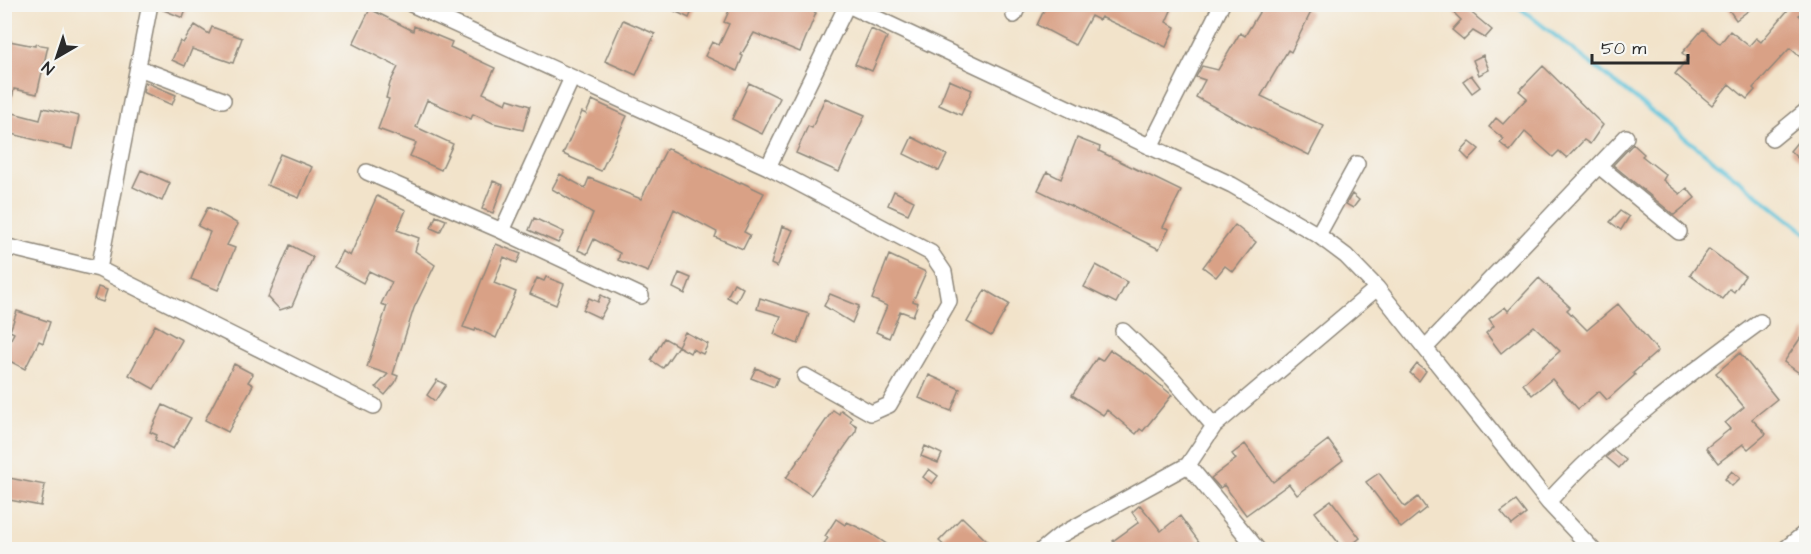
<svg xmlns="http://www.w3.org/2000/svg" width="1811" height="554" font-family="'Architects Daughter',sans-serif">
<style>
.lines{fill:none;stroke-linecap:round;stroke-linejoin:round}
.stream{stroke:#5dc3da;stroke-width:4}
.building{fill:#d9a186}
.minor-casing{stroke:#8e877a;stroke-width:18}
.minor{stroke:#fff;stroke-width:15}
</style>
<rect width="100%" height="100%" fill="#f6f6f2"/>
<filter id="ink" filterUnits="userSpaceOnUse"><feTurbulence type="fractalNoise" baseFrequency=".0167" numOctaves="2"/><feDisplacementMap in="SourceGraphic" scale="12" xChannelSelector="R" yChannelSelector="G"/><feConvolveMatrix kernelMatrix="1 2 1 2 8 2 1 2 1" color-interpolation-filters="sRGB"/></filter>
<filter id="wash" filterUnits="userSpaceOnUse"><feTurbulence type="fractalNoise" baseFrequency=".008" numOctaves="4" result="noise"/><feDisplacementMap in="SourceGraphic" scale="24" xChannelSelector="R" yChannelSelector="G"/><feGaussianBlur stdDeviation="1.35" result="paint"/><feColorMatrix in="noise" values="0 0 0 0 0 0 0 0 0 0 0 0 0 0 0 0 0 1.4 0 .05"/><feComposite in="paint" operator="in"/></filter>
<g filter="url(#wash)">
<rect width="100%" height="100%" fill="#f2e3ca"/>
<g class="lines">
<path class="stream" d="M1515,4L1806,233"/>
</g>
<g id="blocks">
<path class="building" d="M160,4H188L183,18L159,8Z
M660,4H695L689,18Z
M732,4H795L816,13L800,52L754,33L741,55L743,56L737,71L705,56L712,42L719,45L729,24L724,22Z
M1047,4H1174L1166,22L1175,27L1166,47L1101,17L1099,20L1091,16L1075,45L1037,25Z
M1264,4H1296L1311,12L1291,52L1288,50L1261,96L1324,126L1309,155L1236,119L1196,97L1205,80L1196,77L1202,66L1218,70L1240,33L1245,36Z
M1461,4L1492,30L1485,38L1473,31L1464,40L1452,30L1461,20L1454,13Z
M1725,4H1757L1736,20Z
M1793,4H1806L1799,15L1806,21V62L1790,48L1753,88L1755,90L1747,99L1729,84L1712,105L1675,74L1688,58L1682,53L1703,29L1720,44L1730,31L1749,46L1756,38L1761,42Z
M370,9L413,31L414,26L452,42L450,47L495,68L483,93L506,104L508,99L530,106L523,130L493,123L473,114L471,119L427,100L416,127L453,144L441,170L410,156L416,143L378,129L389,99L386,98L390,83L398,67L353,44Z
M623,20L655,34L636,75L605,61Z
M195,25L209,34L212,27L242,38L233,63L192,49L185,66L172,60L180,41L183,43Z
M871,29L887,37L872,71L855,64Z
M4,40L35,46V44L48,46L37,94L14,89L9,112L40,120L43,108L79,116L72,149L4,132V80L8,62H4Z
M1483,55L1489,70L1479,75L1473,60Z
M1543,66L1603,125L1590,144L1584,140L1567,158L1559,151L1553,157L1525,132L1510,151L1500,143L1504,139L1489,127L1496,118L1503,124L1527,98L1519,91Z
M1471,75L1480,87L1472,93L1463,81Z
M949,80L972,90L961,115L939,105Z
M145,82L176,95L172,105L143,92Z
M749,83L780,98L762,134L732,119Z
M825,98L865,115L839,172L796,153L808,126L812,128Z
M592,100L627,116L601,171L563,154L582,112L586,114Z
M912,137L947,155L939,171L904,154Z
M1077,138L1100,147L1099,151L1181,191L1163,227L1169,229L1159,249L1038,190L1047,172L1061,179Z
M1799,140L1806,147V166L1790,151Z
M1470,142L1479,149L1469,160L1461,152Z
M1633,144L1644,154L1642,156L1666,175L1663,180L1680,194L1687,188L1695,198L1674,215L1613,165Z
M667,148L740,184L741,182L764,193L744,232L750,235L743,249L715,237L717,232L674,209L648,272L618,260L620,253L594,239L587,254L578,250L593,213L552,189L560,174L585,188L589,178L641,199Z
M280,154L312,167L299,198L267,185Z
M141,170L170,183L162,201L133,187Z
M493,181L503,185L493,213L482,209Z
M894,191L914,201L908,214L888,205Z
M1352,194L1359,200L1353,208L1346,204Z
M377,196L406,210L397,230L419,238L415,251L435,265L414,308L393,374L398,376L395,383L385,395L376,387L388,374L367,367L387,306L381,304L392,282L369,271L363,283L334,267L342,251L350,256Z
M208,207L238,224L227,245L235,248L218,290L191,279L210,232L198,226Z
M1620,211L1629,217L1621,230L1610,222Z
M436,216L446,220L440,232L431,228Z
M534,218L564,232L558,243L529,230Z
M1235,225L1256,242L1233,272L1225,266L1216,277L1203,267Z
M782,226L793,230L777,267L771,264Z
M496,244L521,254L517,263L504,257L494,283L516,292L496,338L476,328L475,331L463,327Z
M290,245L313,257L292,306L280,310L268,297Z
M1709,249L1745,276L1734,292L1730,289L1722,299L1690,275Z
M889,255L926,272L913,301L918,303L913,316L900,311L889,338L876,332L887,306L872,299Z
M1096,265L1127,282L1116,303L1084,287Z
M679,273L691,278L685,294L673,288Z
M546,277L564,284L556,305L530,294L537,278L544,281Z
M1539,278L1570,307L1567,310L1587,330L1618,304L1658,351L1633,373L1635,375L1607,400L1599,391L1578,409L1552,379L1532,395L1523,384L1560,351L1534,326L1501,353L1486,333L1494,326L1489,319L1505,307L1508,311Z
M734,283L743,288L736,302L727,297Z
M98,287L107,290L103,302L94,299Z
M985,290L1009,304L991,336L967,322Z
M830,294L859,306L852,323L824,306Z
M601,295L610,300L600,318L583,310L589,298L598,302Z
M760,298L809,314L798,344L774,334L781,316L757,309Z
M17,311L50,322L43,343L39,341L25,369L4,358V352L14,333L10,331Z
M155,325L182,340L154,389L129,375Z
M1806,330V368L1802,375L1784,362Z
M685,332L708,344L703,354L692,349L690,353L678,346L663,368L651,360L664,338L678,346Z
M1110,350L1148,375L1172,395L1143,431L1140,429L1136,434L1107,410L1103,415L1072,395L1097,358L1102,361Z
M1740,353L1777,399L1752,419L1766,434L1748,449L1743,444L1718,463L1706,448L1730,429L1725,423L1744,407L1716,373Z
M234,364L253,374L248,382L253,385L228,432L205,420Z
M1417,364L1426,371L1419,381L1410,373Z
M756,368L778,378L774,387L751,378Z
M929,375L960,389L951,411L919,398Z
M437,380L446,385L435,401L427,395Z
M163,405L191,418L173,449L155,440L157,435L150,432Z
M833,410L839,414L841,410L852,418L850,422L857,426L856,431L811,495L786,478Z
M1328,440L1343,460L1297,495L1289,484L1246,515L1224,485L1220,488L1211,478L1236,459L1232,454L1245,444L1273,482Z
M925,446L942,454L938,463L921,456Z
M1614,450L1626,460L1619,468L1606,457Z
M929,469L938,476L932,484L923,477Z
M1732,471L1740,478L1732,486L1725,479Z
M1379,473L1405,507L1418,497L1426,508L1401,528L1366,482Z
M4,477L45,485L41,506L4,499Z
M1331,500L1360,538L1355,542L1361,549H1343L1315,512Z
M1516,501L1526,514L1512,525L1501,512Z
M1140,505L1161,531L1180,516L1200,543L1192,549H1119L1113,541L1139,522L1132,512Z
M962,517L990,544L985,549H948L939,541Z
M836,519L845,525L847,522L870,533L894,549H820L828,538L825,536Z"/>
</g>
</g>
<g filter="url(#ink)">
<use href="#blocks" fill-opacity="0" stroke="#8e877a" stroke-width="1.5"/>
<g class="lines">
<g class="minor-casing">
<path id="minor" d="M150,4L99,269L374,406
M411,4L768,167L931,253L944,272L949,301L889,405L871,413L805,376
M846,4L1232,185L1318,235L1346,256L1377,288L1548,502L1593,550
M1014,15L1019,4
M139,68L223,100
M1772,139L1806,111
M1150,147L1222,4
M1599,166L1679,232
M768,167L847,5
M367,172L502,231L571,80
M502,231L641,296
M1318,235L1357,164
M4,246L99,269
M1123,331L1173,379L1214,426
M1426,347L1626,137
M1188,465L1258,550
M1548,502C1610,433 1686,376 1760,322
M1042,550L1059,536L1188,465L1214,426L1377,288
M1784,550L1806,532"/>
</g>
<use href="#minor" class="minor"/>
</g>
</g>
<rect width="1811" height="554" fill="none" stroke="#f6f6f2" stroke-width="24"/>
<g transform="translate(57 57) rotate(219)" stroke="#f6f6f2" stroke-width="4.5" paint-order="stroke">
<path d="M0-4.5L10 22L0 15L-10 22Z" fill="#2b2b2b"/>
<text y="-9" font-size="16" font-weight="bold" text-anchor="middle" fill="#2b2b2b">N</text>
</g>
<path d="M1592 54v9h96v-9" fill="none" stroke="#2b2b2b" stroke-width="3"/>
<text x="1601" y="54" font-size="18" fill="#2b2b2b" stroke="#f6f6f2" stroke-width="4.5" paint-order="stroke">50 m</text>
</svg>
